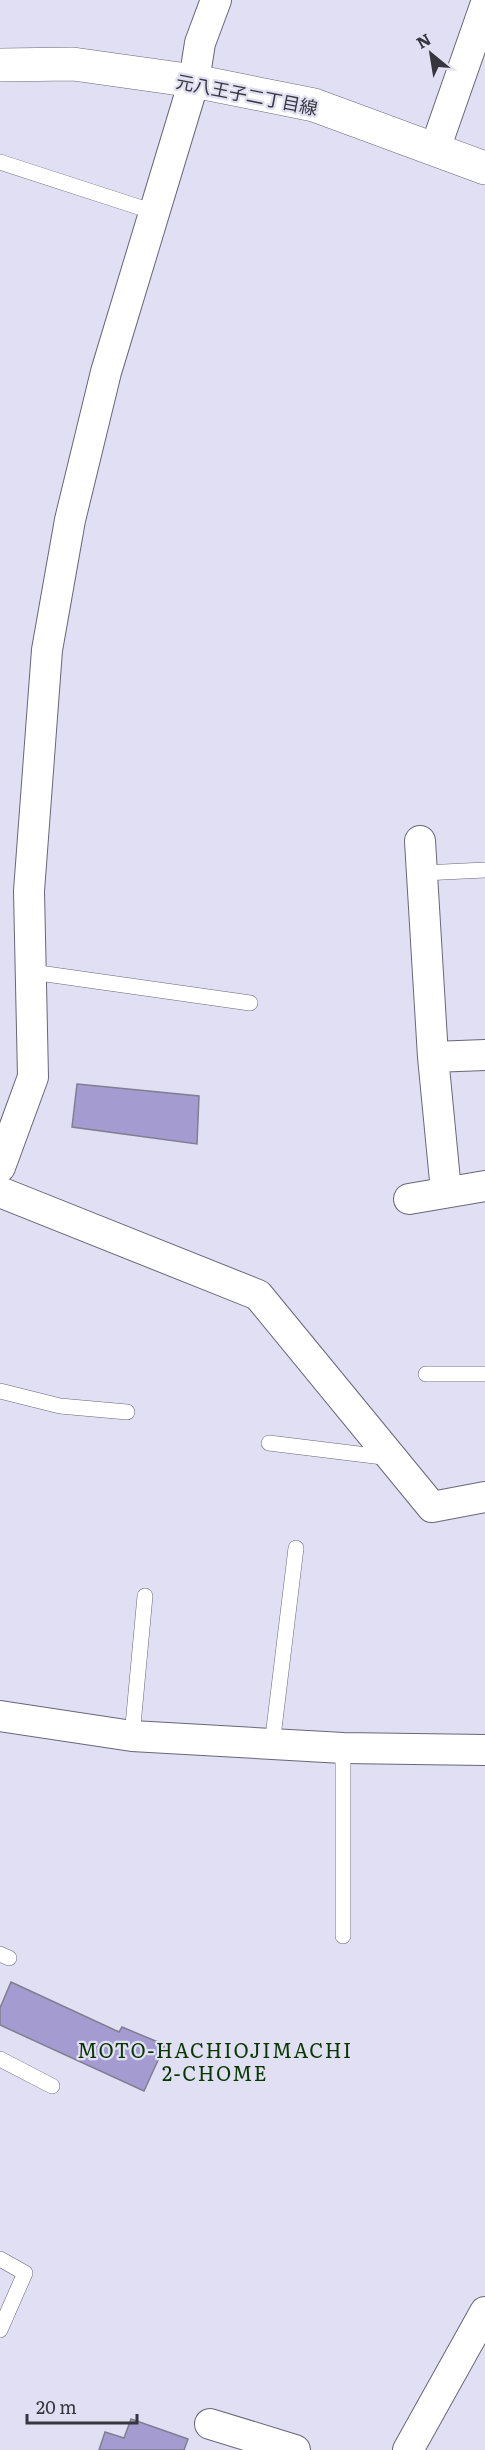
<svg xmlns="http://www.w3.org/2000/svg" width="485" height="2450" font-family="Literata,'Noto Sans JP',serif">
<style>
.building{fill:#a49cd1;stroke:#807e90;stroke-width:1.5}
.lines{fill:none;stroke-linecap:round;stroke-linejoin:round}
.lane-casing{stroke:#686677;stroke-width:16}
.street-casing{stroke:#686677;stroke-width:32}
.secondary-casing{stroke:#686677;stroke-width:34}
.lane{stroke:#fff;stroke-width:15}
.street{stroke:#fff;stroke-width:30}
.secondary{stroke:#fff;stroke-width:33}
.labels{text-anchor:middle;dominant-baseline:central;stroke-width:4.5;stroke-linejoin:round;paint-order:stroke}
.street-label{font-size:18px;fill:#37363e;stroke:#e1dff3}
.neighbourhood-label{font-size:20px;letter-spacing:1.5px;fill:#073800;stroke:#e1dff3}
</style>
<rect width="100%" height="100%" fill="#e1dff3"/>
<path class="building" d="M77,1084L199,1096L197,1144L72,1127Z
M11,1982L119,2032L122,2027L165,2045L144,2091L0,2025V2008Z
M131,2419L188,2439L184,2450H99L105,2432L124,2438Z"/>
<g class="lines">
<g class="lane-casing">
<path id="lane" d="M0,162L154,212
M423,873L485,870
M32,972L250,1003
M426,1374H485
M0,1391L60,1406L127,1412
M269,1443L391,1458
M132,1736L145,1596
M272,1745L296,1548
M343,1748V1936
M0,1954L9,1958
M0,2059L52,2086
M0,2259L25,2273L0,2330"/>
</g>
<g class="street-casing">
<path id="street" d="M435,149L485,6
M420,841L433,1057L446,1191
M433,1057L485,1055
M0,1167L33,1077L29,891L47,650L70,520L106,372L194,81L200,43L216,0
M0,1192L258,1295L432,1507L485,1497
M409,1199L485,1186
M0,1716L132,1736L343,1748L485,1750
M210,2424L295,2450
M408,2450L485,2312"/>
</g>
<g class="secondary-casing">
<path id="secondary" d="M0,65L73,64L194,81L314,105L485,168"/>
</g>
<use href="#lane" class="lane"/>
<use href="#street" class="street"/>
<use href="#secondary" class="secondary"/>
</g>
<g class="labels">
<g class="street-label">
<text transform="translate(247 94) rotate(11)">元八王子二丁目線</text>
</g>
<g class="neighbourhood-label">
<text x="215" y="2049">MOTO-HACHIOJIMACHI<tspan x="215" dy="23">2-CHOME</tspan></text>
</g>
</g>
<g transform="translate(431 54) rotate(330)" stroke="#e1dff3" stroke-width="4.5" paint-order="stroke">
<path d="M0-4.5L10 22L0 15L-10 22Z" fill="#37363e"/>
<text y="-9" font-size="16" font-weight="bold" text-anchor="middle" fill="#37363e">N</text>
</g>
<path d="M27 2414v9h110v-9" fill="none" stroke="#37363e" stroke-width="3"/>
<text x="36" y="2414" font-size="18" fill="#37363e" stroke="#e1dff3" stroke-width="4.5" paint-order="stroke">20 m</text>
</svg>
